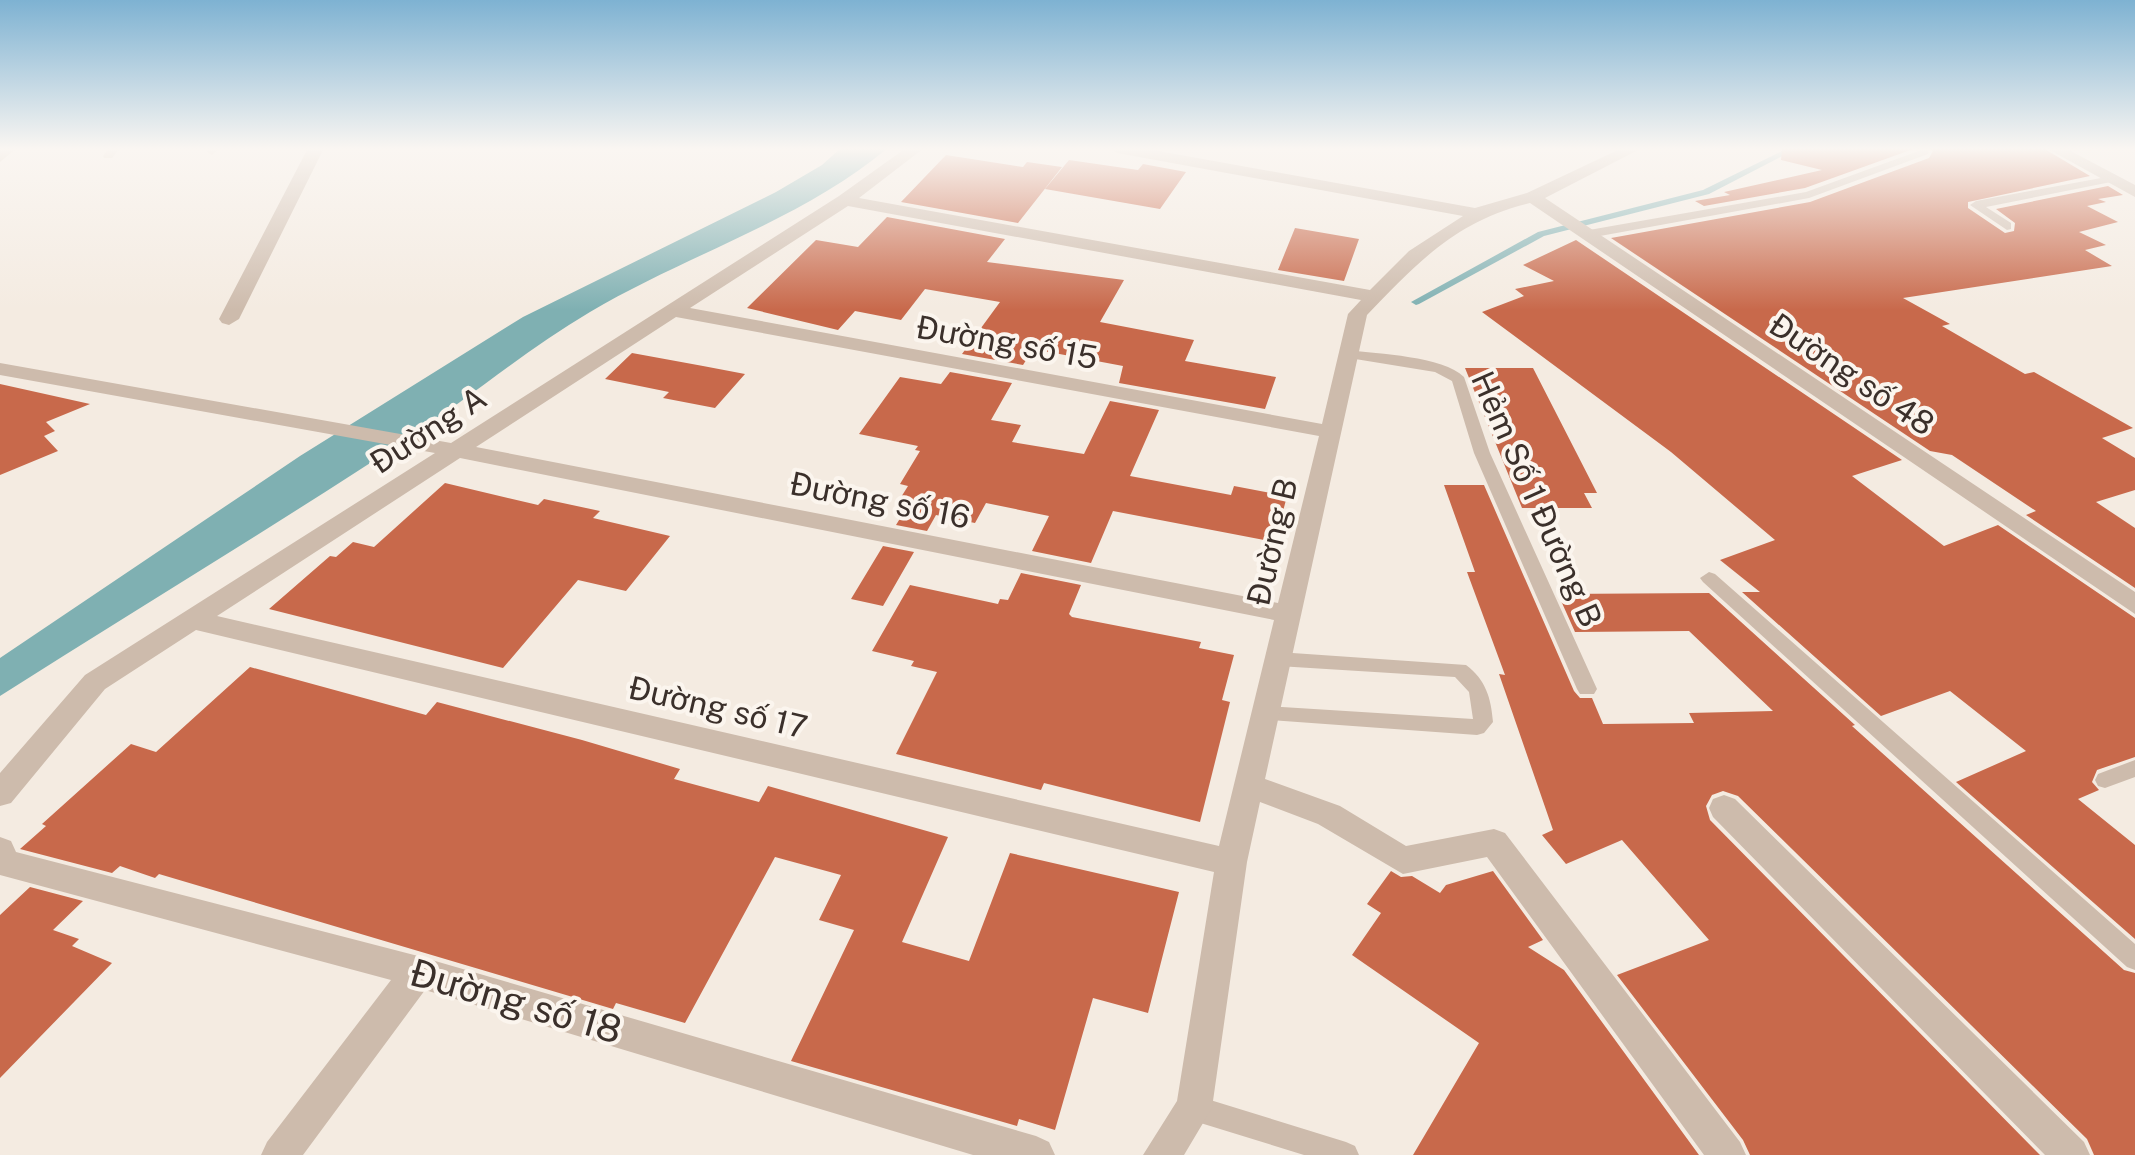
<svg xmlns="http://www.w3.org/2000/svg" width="2135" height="1155" font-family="'Public Sans',sans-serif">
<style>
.water{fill:#7fb0b2}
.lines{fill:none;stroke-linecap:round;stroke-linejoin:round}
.stream{fill:#7fb0b2;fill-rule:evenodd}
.building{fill:#c8694b}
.service{fill:#cdbbac;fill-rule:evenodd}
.minor{fill:#cdbbac;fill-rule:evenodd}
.labels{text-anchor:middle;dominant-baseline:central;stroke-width:8;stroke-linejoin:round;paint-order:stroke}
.street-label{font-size:32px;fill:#3b302b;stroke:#fbf5ee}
.near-street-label{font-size:38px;fill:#3b302b;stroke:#fbf5ee}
</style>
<rect width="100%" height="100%" fill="#f4ebe1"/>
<path class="water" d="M841,148H888C800,221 688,254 590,312C527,349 471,397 410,437C275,526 136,609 0,696V658L300,456L523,317L776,192L822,165Z"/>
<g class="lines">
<path class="stream" d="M1788,148H1798L1709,194L1544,236L1419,304L1416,305L1411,302L1538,232L1703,190Z"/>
</g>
<path class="building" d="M1782,148H1916L1805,188L1704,206L1695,201L1730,195L1724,192L1822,170L1781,160Z
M1929,148H2043L2090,176L1968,202V208L2005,233L2014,231L2015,223L1996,209L2108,186L2123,195L2098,199L2106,202L2087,206L2118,222L2079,232L2106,245L2085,250L2112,266L1903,298L1950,324L1942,326L2025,374L2034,372L2133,428L2102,438L2135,458V490L2096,502L2135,528V588L2026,515L2036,511L1952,455L1930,451L1611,238L1810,202L1929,158L1933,151Z
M946,155L1023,167L1027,162L1062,167L1018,223L901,202Z
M1069,160L1138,170L1143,164L1186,172L1160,209L1045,189Z
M887,217L1005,239L987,262L1124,280L1100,322L1194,340L1185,361L1276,377L1265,409L1119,383L1123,366L1033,349L1023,365L962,354L1000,302L925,289L901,320L855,311L838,330L747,308L816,240L858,247Z
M1295,228L1359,239L1344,281L1278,270Z
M1576,240L1902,460L1852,476L1944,546L1998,525L2135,618V757L2097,770L2092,782L2099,790L2078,799L2135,845V939L1956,782L2026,751L1950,691L1881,716L1742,592H1760L1720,560L1775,540L1671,452L1482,312L1524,296L1515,289L1554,281L1523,265Z
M632,353L703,366L745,374L715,408L663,398L669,392L605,379Z
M1465,368H1533L1597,493H1584L1592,508H1522Z
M950,372L1012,383L991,420L1021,425L1012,442L1084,454L1110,401L1159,410L1130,476L1231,495L1234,486L1287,496L1275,542L1113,511L1091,563L1032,551L1049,516L986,503L975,523L936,515L927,531L896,525L904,512L893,510L908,486L900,484L920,451L915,450L918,446L859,434L900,377L941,384Z
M0,384L90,404L46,422L55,431L44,436L58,451L0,475Z
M445,483L538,505L544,499L600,511L593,518L670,536L626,591L578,580L503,668L269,609L330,556L336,557L353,542L374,547Z
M1444,485H1484L1574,691L1580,698H1592L1603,724L1694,723L1689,713L1773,711L1689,631L1575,632L1558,594L1709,593L1855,725L1852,726L2124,970L2135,973V1155H2094L2087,1139L1738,796L1723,791L1712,795L1706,806L1710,820L2040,1155H1750L1743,1140L1617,975L1709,940L1622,840L1566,864L1542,835L1553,830L1499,674L1505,675L1467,572H1475Z
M883,546L914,552L883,606L851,599Z
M1021,573L1081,585L1069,614L1072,617L1201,642L1199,648L1234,655L1222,700L1230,702L1200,822L1044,783L1041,790L896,754L937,672L911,666L914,661L872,651L910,585L998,604L1000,599L1008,600Z
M250,667L426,715L437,702L582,740L680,769L674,779L759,802L768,786L948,837L902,942L969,961L1010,853L1179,892L1148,1013L1093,998L1055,1130L1019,1119L1017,1126L791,1061L854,930L819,920L841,875L775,857L685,1023L616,1003L613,1009L159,874L155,878L120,866L112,873L20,849L46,826L42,824L131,744L156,752Z
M1391,871L1401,877L1412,876L1440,893L1446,885L1493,871L1543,940L1528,947L1564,970L1699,1155H1413L1479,1043L1352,955L1381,913L1367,904Z
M30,887L83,901L53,930L79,939L72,946L112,963L0,1078V915Z"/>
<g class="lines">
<path class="service" d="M109,148H120L112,158H104L103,156Z
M210,148H220L212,155L207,152Z
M1924,149L1929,152L1928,154L1809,198L1589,238L1583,234L1589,230L1806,192Z
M2112,176L2118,179L2116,181L1986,207L2011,223V229L2007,230L1970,205L1976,201Z
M1348,350C1378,354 1443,356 1464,377L1490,453L1597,689L1594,694H1580L1577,689L1474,453L1452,381L1435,372L1343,357L1341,354Z
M1709,572L1715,574L2135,944V970L2127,967L1703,582L1700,578Z
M1278,652L1466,665C1486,680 1491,698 1493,722L1484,733L1477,735L1258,719L1255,714L1258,709L1265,706L1473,719L1469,692L1455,677L1278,666L1271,664L1269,659L1271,654Z
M2135,760V777L2105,788L2098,786L2095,780L2098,774Z
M1194,1095L1346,1142L1355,1146L1359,1155H1304L1194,1121L1185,1117L1181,1108L1185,1099Z"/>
<path class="minor" d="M0,148H17L0,162Z
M308,148H324L239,319L229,325L222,323L219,319Z
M906,148H924L859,198L1370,290L1409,251L1463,216L1117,153L1109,148H1142L1475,208L1527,193L1622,148H1642L1545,198L2135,592V614L1530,203C1456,221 1418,262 1367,315L1265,779L1340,806L1406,846L1494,829L1505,833L1740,1142L1746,1155H1704L1487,857L1403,874L1318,824L1260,802L1247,862L1212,1108L1184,1155H1143L1177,1101L1214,872L196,630L105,689L11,803L0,806V773L85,675L435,453L0,375V363L451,443L839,196ZM848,206L1361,300L1348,314L1322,424L690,308ZM676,317L1319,436L1278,603L476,447ZM460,458L1274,620L1219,846L217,616Z
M2046,148H2065L2135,185V197Z
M1724,795L1735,799L2084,1142L2090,1155H2045L1713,817L1709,808L1713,799Z
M0,837L11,841L16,852L418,956L1036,1136L1049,1142L1055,1155H973L425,990L303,1155H261L267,1142L391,980L0,875Z"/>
</g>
<linearGradient id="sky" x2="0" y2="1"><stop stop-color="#7eb2d2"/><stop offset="0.48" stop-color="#faf6f2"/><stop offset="1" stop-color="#faf6f2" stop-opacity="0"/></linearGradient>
<rect width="2135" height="310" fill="url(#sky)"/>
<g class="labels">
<g class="street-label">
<text transform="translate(1007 342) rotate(10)">Đường số 15</text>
<text transform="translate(1852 374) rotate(34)">Đường số 48</text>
<text transform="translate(428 430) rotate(-33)">Đường A</text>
<text transform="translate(1537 499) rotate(66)">Hẻm Số 1 Đường B</text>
<text transform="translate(880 500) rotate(11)">Đường số 16</text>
<text transform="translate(1272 542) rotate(-77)">Đường B</text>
<text transform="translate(718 707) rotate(13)">Đường số 17</text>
</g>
<g class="near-street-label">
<text transform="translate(516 1001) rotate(16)">Đường số 18</text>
</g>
</g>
</svg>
